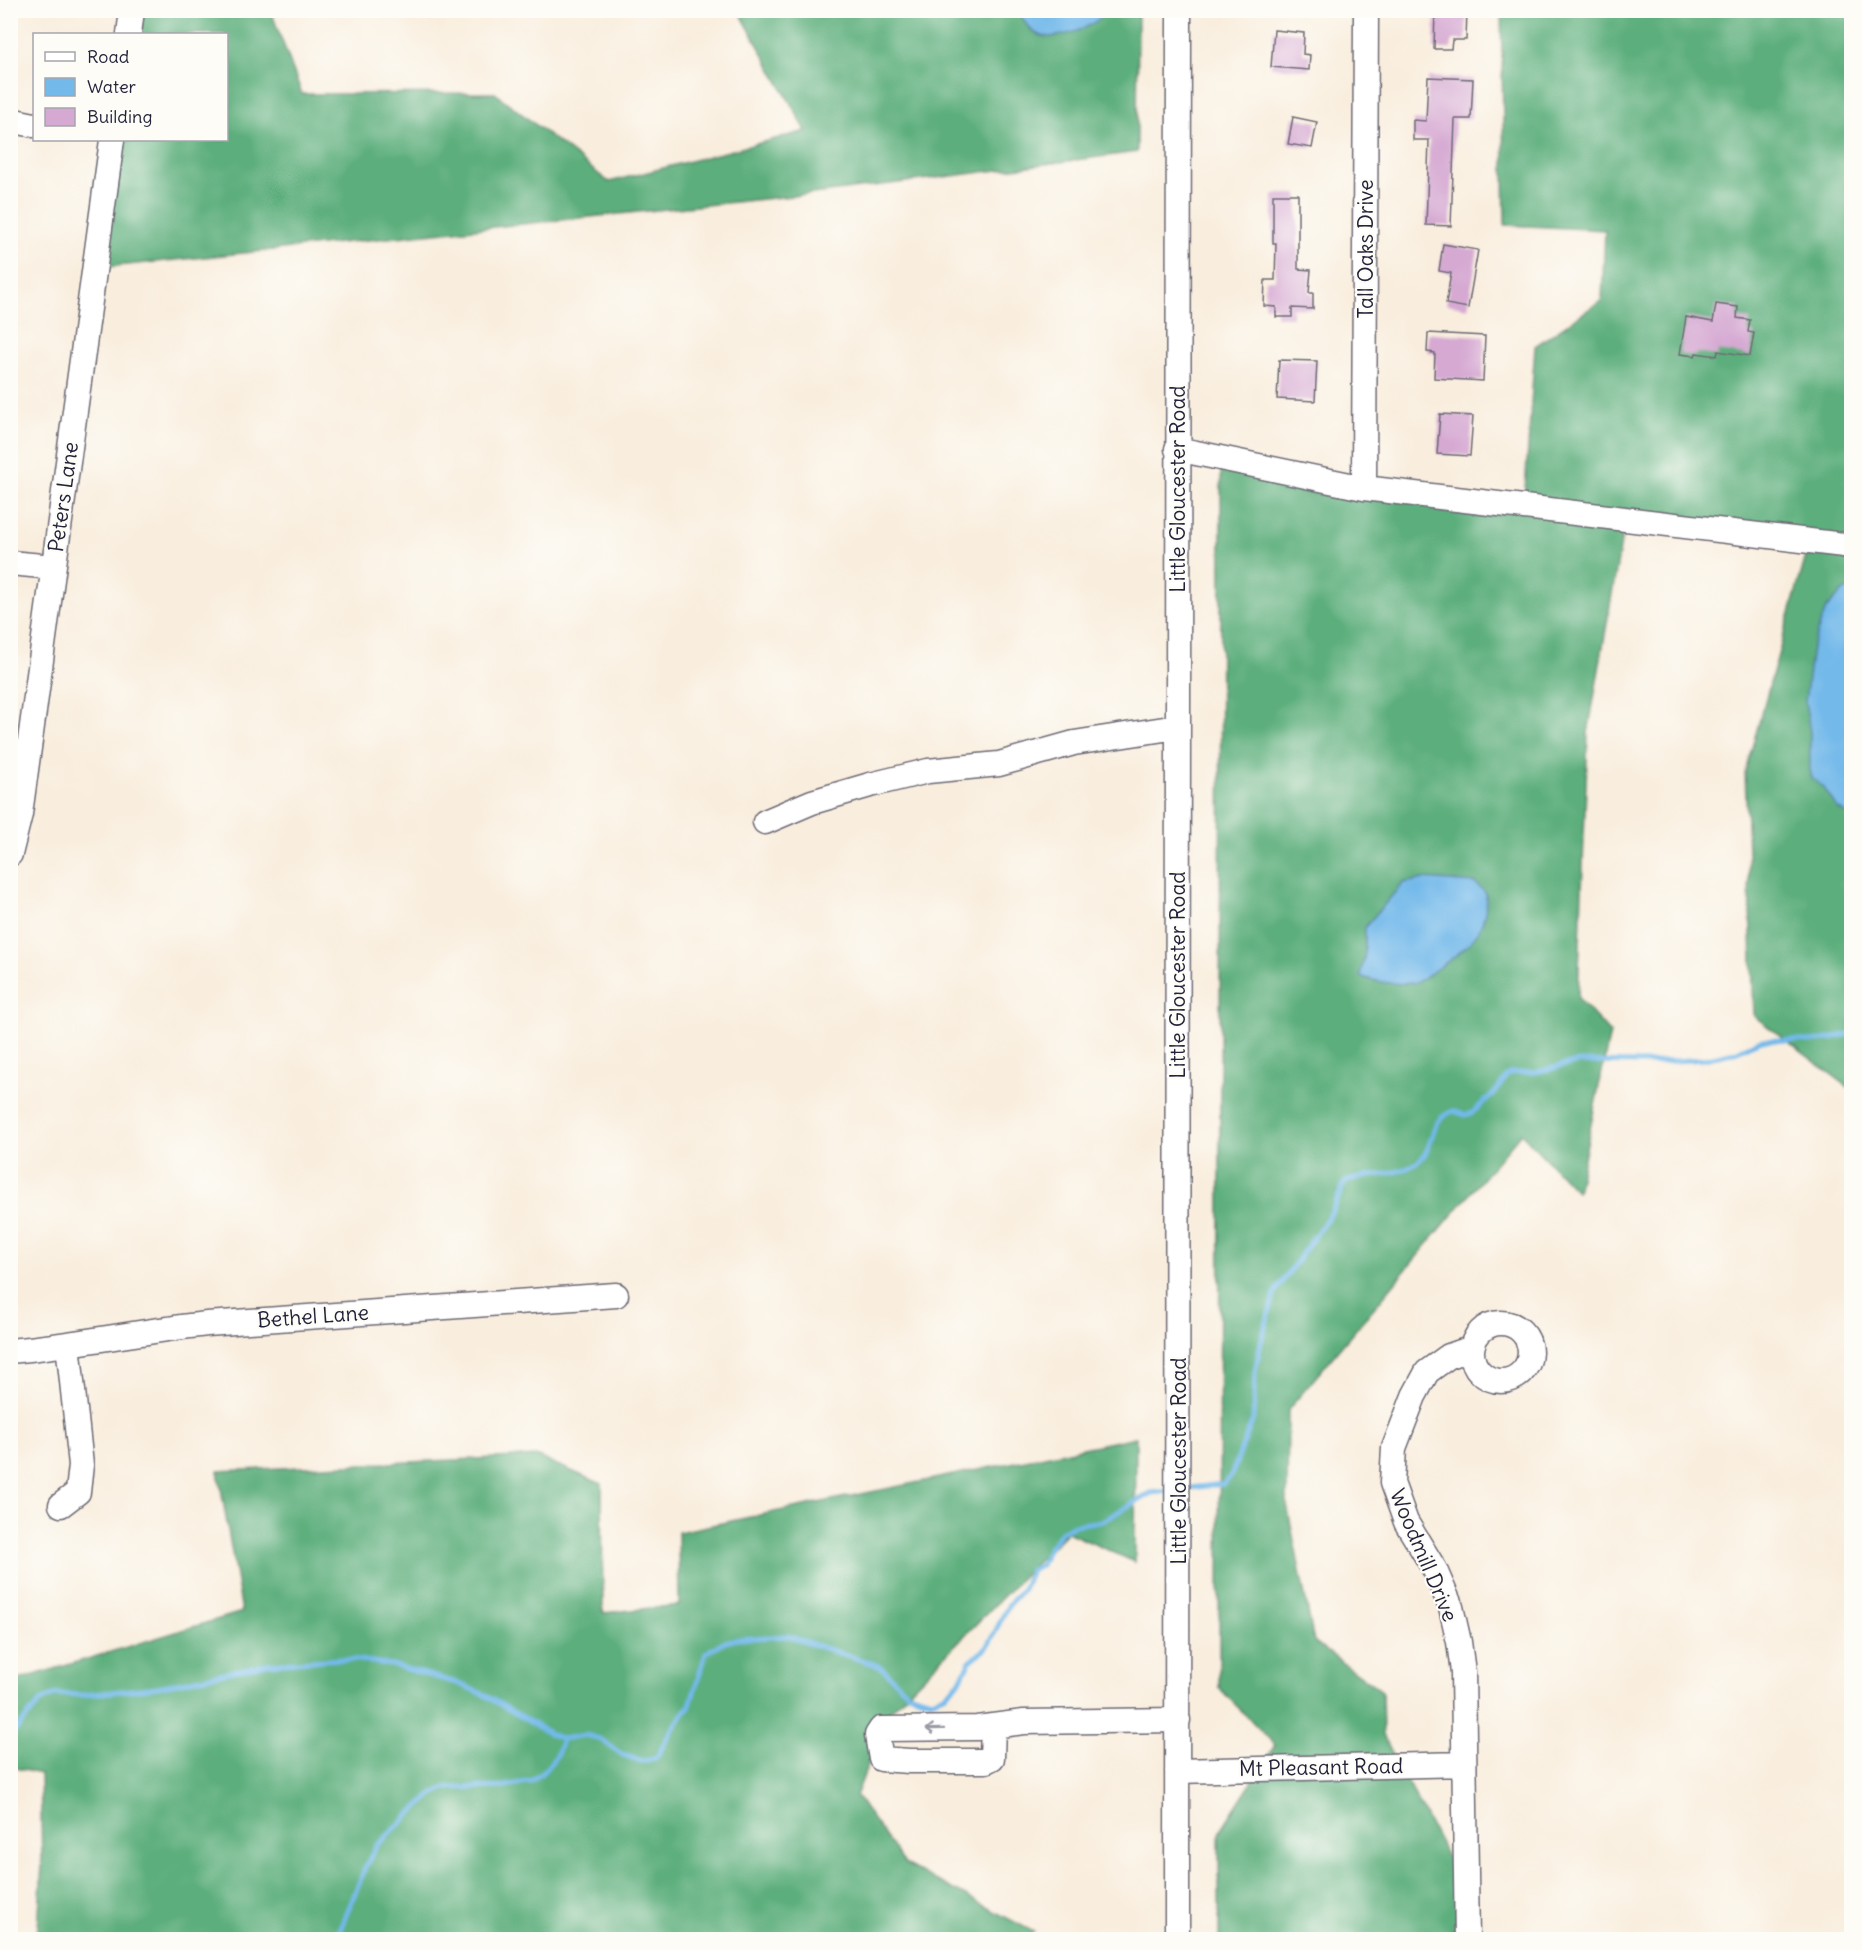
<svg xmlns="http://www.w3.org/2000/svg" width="1862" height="1950" font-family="Delius,sans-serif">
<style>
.forest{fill:#5cae7b;stroke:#3f685b;stroke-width:1.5}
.water{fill:#73b9ea;stroke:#4a6e92;stroke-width:1.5}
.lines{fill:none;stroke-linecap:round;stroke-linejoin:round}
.stream{stroke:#73b9ea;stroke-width:5}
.building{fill:#d6a9d3}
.minor-casing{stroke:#6d6974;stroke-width:27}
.minor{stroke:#fff;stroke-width:24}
.oneway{stroke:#9c9ca7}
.labels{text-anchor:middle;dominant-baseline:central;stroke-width:4.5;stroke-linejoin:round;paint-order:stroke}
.street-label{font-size:21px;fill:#22223b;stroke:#fdfcf7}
</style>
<rect width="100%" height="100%" fill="#fdfcf7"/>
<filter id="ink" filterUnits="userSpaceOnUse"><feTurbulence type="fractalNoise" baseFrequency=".0167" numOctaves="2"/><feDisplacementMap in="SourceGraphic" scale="12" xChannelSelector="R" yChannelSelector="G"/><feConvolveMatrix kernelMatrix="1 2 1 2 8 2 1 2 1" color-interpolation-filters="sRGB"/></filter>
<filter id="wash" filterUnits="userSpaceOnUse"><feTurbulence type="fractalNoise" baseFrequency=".008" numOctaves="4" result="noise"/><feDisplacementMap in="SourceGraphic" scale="24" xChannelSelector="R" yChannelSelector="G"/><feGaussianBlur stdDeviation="1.35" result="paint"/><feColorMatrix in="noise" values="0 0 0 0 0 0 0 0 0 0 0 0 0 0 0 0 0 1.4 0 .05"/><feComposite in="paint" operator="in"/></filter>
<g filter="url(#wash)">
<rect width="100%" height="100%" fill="#f9eede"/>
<path class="forest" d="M131,11H271L302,94L495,93L609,182L806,131L739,11H1138L1137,152L821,193L89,269L110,140H226V34H127Z
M1501,11H1851V1089L1754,1016L1745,772L1806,556L1809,536L1625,519L1588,733L1578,998L1610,1033L1577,1192L1521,1133L1288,1410L1287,1505L1314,1642L1382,1691L1383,1735L1466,1893L1469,1930L1444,1940H1219V1833L1275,1745L1219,1688L1221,462L1524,504L1535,346L1602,300L1605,230L1505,225Z
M1136,1437L1135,1562L1067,1532L888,1713L856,1796L905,1864L1034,1932L1024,1939H32L38,1928L42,1864L40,1774L11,1767V1682L242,1612L218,1471L536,1456L602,1484L603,1613L679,1605L678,1532Z"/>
<path class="water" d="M1018,11H1105C1099,27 1054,42 1039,35C1028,30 1024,20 1018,11Z
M1851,587V816L1837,808L1824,788L1812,778L1810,769V732L1805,701L1812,647L1819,627L1826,609L1842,592Z
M1424,879L1475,883L1486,893C1489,933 1465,950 1435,970C1429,975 1419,983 1411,983C1395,985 1374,982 1360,976L1365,953V927L1403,883Z"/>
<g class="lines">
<path class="stream" d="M1183,1489L1223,1484L1231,1476L1253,1419L1255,1372L1261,1342L1275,1292L1331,1213L1345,1182C1368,1172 1401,1178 1420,1160C1436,1145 1427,1120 1453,1111L1465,1115L1472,1113L1498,1089L1506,1076L1511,1073L1536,1072L1579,1062L1646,1063L1704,1059L1735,1052L1761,1040L1819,1041L1852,1033
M10,1737L41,1701L56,1694L83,1695L158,1687L267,1664L340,1659L360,1660L392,1665L457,1683L483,1694L550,1734L562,1739L585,1735L594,1737L600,1739L623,1755L642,1761L654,1759L658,1755L671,1731L690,1705L706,1653L721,1643L737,1639L787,1636L874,1664L883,1669L908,1693L931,1700L946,1694L959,1682L970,1661L987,1648L1009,1604L1023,1589L1031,1570L1041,1565L1048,1549L1062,1531L1074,1525L1102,1521L1151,1493L1171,1491
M336,1940L365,1868L376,1846L420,1805L435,1793L445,1788L501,1787L531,1781L544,1771L557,1755L562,1739"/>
</g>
<g id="blocks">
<path class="building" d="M1435,10H1467L1466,40H1452L1451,49H1434Z
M1274,30L1304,33L1303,54L1310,55L1309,70L1271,67Z
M1428,77L1473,79L1471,119H1455L1451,226L1426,225L1429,140H1413V120L1426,121Z
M1293,117L1317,122L1312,148L1288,144Z
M1273,194H1298V269L1311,270L1309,293H1313V309L1292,308V317H1276V307L1264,306L1265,280H1275L1276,243H1273Z
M1443,244L1478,250L1468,308L1446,304L1451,273L1439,271Z
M1716,304L1738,307L1737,318L1750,320L1748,332L1754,333L1750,356L1718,351L1717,356L1696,353L1695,356L1680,354L1686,317L1713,322Z
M1428,333L1485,336L1483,381L1434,378L1435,353L1427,352Z
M1279,360L1317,361L1315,401L1277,399Z
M1440,414L1473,416L1470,456L1437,454Z"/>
</g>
</g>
<g filter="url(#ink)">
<use href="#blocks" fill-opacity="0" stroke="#6d6974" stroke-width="1.5"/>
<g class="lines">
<g class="minor-casing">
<path id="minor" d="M129,34L132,10
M10,120L34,125
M1177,449L1364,488L1852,546
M1364,488L1366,10
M10,563L53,567
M765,822L812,802L870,785L928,771L999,764L1074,743L1177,727
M10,854L20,814L112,140
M1472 1352a29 29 0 1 1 58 0a29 29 0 1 1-58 0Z
M10,1351C76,1345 141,1331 207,1324L616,1295
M61,1505L78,1492L81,1465L68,1344
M993,1726L992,1758L986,1761H909L881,1759L877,1735L881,1729L977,1728L1024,1722L1178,1720
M1177,1771L1464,1764
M1177,1940C1179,1296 1176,654 1179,10
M1467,1940L1463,1672L1459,1642L1451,1607L1435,1570L1406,1522L1392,1483L1394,1448L1414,1396L1427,1372L1449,1356L1472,1348"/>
</g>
<use href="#minor" class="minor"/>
</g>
<defs><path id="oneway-shaft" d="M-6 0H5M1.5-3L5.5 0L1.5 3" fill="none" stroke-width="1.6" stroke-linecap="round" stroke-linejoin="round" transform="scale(1.5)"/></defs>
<use class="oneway" href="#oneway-shaft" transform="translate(935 1729) rotate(179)"/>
</g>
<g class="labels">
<g class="street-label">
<text transform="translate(1365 249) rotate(-90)">Tall Oaks Drive</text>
<text transform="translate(1177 489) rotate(-90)">Little Gloucester Road</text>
<text transform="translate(63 497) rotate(-82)">Peters Lane</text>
<text transform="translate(1177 975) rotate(-90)">Little Gloucester Road</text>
<text transform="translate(313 1316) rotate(-4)">Bethel Lane</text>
<text transform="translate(1178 1461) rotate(-90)">Little Gloucester Road</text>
<text transform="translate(1424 1555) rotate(67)">Woodmill Drive</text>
<text transform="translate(1321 1767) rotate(-1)">Mt Pleasant Road</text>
</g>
</g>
<rect width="1862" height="1950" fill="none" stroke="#fdfcf7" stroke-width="36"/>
<rect x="33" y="33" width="195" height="108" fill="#fdfcf7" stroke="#a5a5ac" stroke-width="1.5"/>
<rect x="45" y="52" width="30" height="9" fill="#ffffff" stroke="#a5a5ac" stroke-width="1.5"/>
<text x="87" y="63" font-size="18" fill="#22223b">Road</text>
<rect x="45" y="78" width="30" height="18" fill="#73b9ea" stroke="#a5a5ac" stroke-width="1.5"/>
<text x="87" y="93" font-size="18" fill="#22223b">Water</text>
<rect x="45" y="108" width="30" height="18" fill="#d6a9d3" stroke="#a5a5ac" stroke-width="1.5"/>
<text x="87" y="123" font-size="18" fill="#22223b">Building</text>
</svg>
